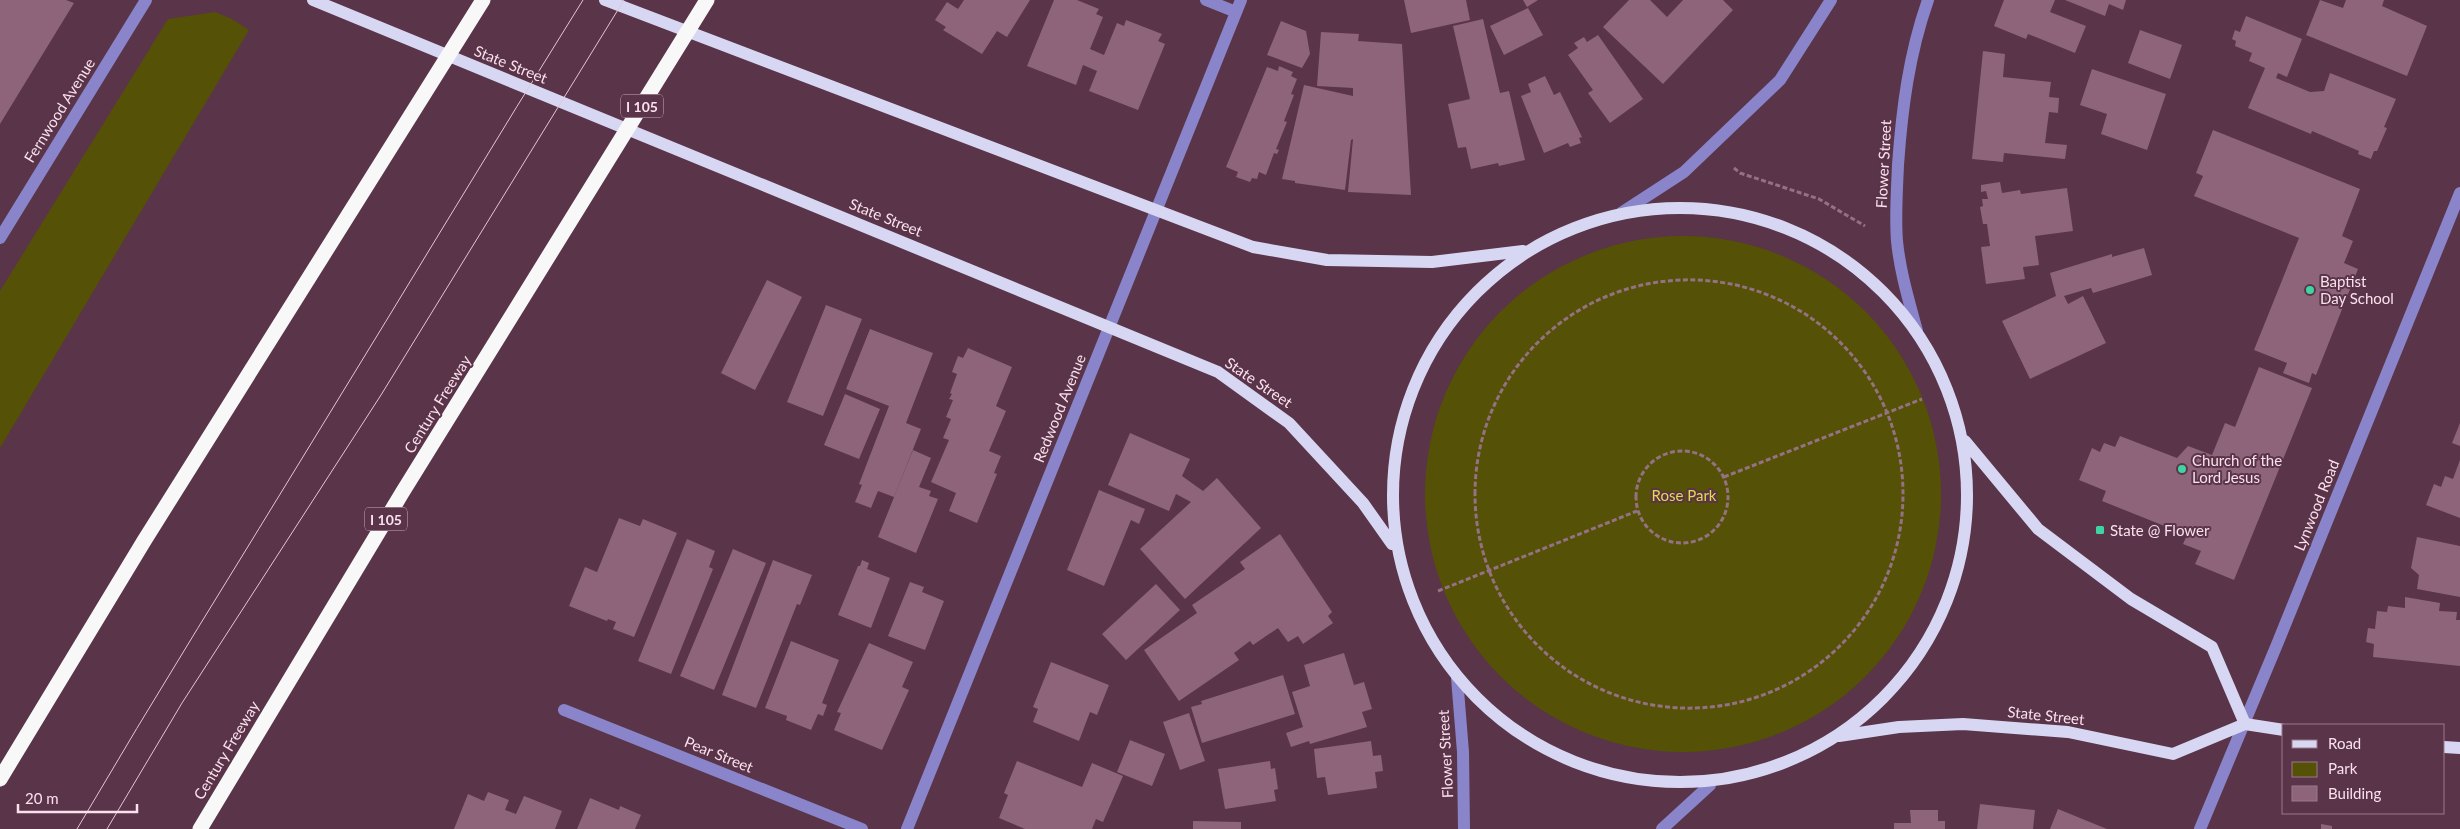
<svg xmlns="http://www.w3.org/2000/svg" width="2460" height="829" font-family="Lato,sans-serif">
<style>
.green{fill:#555106}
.building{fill:#8e647a}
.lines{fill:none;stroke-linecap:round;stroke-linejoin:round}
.path{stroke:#947284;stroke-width:3;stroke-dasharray:5 2.5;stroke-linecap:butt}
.minor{stroke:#8a85ca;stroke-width:12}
.major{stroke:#d8d7f3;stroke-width:12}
.highway{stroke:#f8f8f8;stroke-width:15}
.tram{stroke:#e2c7d5;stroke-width:1}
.poi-dot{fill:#3fd4a2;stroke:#5a3449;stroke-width:2}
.labels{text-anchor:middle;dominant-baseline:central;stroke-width:4;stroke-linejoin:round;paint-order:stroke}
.shield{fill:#5a3449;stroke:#caadbc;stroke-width:1}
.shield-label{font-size:14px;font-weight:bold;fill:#fae1ed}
.street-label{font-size:15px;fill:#fae1ed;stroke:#5a3449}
.poi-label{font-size:15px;fill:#fae1ed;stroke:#5a3449;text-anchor:start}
.park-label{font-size:15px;fill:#e2da4d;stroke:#5a3449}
</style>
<rect width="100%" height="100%" fill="#5a3449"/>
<path class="green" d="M215,12L232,19L249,30L0,448V291L168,19Z
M1425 494a258 258 0 1 1 516 0a258 258 0 1 1-516 0Z"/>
<path class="building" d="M0,0H66L74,3L0,124Z
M964,0H1030L1007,37L997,31L982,54L943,30L946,27L935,20L947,2L958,9Z
M1054,0H1077L1099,9L1096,14L1103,17L1090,49L1104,55L1117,23L1124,26L1126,20L1162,34L1158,41L1165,44L1138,110L1089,91L1097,71L1083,65L1076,85L1027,66Z
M1404,0H1466L1470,20L1411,33Z
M1523,0H1538L1527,7Z
M1629,0H1650L1667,17L1683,0H1723L1733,10L1663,84L1603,27Z
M2004,0H2055L2050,12L2086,26L2075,53L2028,34L2026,39L1994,26Z
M2065,0H2126L2123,10L2109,4L2105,16Z
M2320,0L2343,8L2346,0H2384L2382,6L2427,26L2407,76L2306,35Z
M1528,8L1543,35L1504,55L1490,26Z
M2246,16L2302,39L2287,77L2278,73L2276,78L2310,92L2324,91L2330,73L2396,99L2384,127L2387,128L2377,151H2374L2371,159L2358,154L2359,151L2312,131L2311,134L2248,108L2265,68L2249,61L2252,53L2235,46L2236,41L2232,39L2235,30L2240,32Z
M1483,19L1500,93L1509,91L1525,160L1499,166L1498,163L1471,169L1466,147L1458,148L1448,104L1470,99L1453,26Z
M1281,21L1306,31L1310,54L1302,68L1267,55Z
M2140,30L2182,45L2170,79L2128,63Z
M1321,32L1359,34L1358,41L1402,44L1411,195L1348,192L1353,139L1351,140L1345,190L1295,183V181L1282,179L1304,85L1353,96V88L1317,86Z
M1598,35L1643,99L1610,123L1588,93L1593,90L1568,55L1578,48L1574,43L1584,37L1587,42Z
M1983,51L2005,54L2003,77L2051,82L2049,97L2059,98L2058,113L2049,112L2045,143L2067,145L2065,159L2004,153L2003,162L1972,159Z
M1279,66L1293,72L1291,76L1297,79L1291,94L1294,95L1284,121L1287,122L1276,149L1279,150L1277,154L1274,153L1266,175L1259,172L1257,179L1252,178L1250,182L1236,177L1238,172L1226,167L1267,67L1278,71Z
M2092,69L2166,94L2147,150L2101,134L2107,114L2080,105Z
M1545,76L1554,95L1560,92L1582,137L1579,138L1581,143L1570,147L1568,143L1544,153L1521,96L1531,92L1528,84Z
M2213,130L2360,189L2342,236L2353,241L2344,263L2358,269L2316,375L2312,373L2309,383L2283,373L2287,363L2254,350L2299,238L2194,196L2203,176L2196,173Z
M2000,182L2002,193L2020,190L2021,194L2067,188L2073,231L2035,236L2039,265L2023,267L2025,279L1986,284L1981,247L1990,246L1987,224H1983L1980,207L1983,206L1982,199H1988L1986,191L1981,192V185Z
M2144,248L2152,275L2093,293L2091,288L2064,296L2068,304L2083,296L2106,343L2030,379L2002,321L2056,296L2050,273L2112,254V257Z
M767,280L802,297L755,390L721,373Z
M826,305L862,319L823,416L787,402Z
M870,329L933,353L906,423L921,429L894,497L878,491L871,508L855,502L862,485L859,484L889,406L846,389Z
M968,348L1012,367L996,406L1006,411L989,451L1001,456L994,473L997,474L977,523L949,511L956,493L931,482L949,440L943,438L951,419L946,417L953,400L949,399L952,394L950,393L957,374L952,372L958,356L963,358Z
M2259,367L2312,388L2234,580L2195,564L2201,551L2183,544L2187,535L2102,501L2106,491L2079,480L2092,448L2100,452L2104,443L2115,447L2120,436L2177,458L2188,446L2212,455L2225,423L2235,427Z
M845,394L880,409L859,459L824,445Z
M2460,423V446L2452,443Z
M1130,433L1190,459L1182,476L1203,491L1217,478L1261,528L1185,599L1140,549L1191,502L1176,494L1169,511L1108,485Z
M913,450L931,458L919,487L931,491L929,496L938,499L916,553L878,537Z
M2460,460V518L2426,505L2434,484L2441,487L2445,476L2453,479Z
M1099,490L1145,509L1139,524L1131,520L1104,586L1067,570Z
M619,518L640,526L643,519L677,533L634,637L613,629L616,622L608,619L607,621L569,606L585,567L597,572Z
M1280,534L1332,612L1328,616L1333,623L1303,644L1298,636L1288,642L1278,628L1253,645L1250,641L1234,653L1239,660L1179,701L1144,650L1197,613L1192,605L1245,569L1240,562Z
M2417,537L2460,546V597L2417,589L2419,575L2411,568Z
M687,539L715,551L709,567L713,569L671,674L638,661Z
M733,549L766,563L714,690L680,676Z
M773,560L812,575L800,605L797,604L756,708L722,695Z
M862,560L869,563L867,569L890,578L871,628L838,615L858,566H860Z
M910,582L924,587L922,592L944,601L925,650L888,636Z
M1156,584L1180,610L1126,660L1102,634Z
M2405,597L2440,603L2439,611L2457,612L2456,620H2460V666L2373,657L2374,644L2366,642L2368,628L2375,629L2377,611L2387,612L2388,606L2405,608Z
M791,641L839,660L822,703L827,705L823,716L818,714L811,730L786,720L787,716L765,708Z
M869,643L913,662L902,687L909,690L882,750L834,730L841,713L837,712Z
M1344,653L1354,685L1364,682L1372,709L1362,712L1367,727L1310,744L1309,741L1291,747L1286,733L1303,727L1292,692L1310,686L1304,665Z
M1051,662L1109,685L1097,715L1090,712L1079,741L1033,722L1038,709L1033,707Z
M1283,675L1295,714L1202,743L1191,707L1202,704L1201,701Z
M1189,713L1205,761L1180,770L1163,722Z
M1130,740L1165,754L1152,786L1117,772Z
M1371,741L1373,756L1381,755L1383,771L1375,772L1377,788L1328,795L1325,777L1317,778L1314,749Z
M1017,761L1082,787L1092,763L1123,776L1103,822L1096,819L1092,829H1025L999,818L1008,795L1004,793Z
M1270,761L1271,769L1275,768L1278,789L1274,790L1276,801L1225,809L1218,769Z
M488,792L509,800L505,810L516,814L524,796L562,811L555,829H454L468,794L484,801Z
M590,798L619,810L620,806L641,815L635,829H577Z
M1980,804L2035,810L2033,829H1977Z
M2058,809L2107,829H2050Z
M1910,810H1938V821H1945V829H1894V823H1911Z
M1193,821L1241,822V829H1193Z
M2321,824L2332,826V829H2321Z"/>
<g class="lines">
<path class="path" d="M1734,168L1740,173L1819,199L1865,226
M1475 494a214 214 0 1 1 428 0a214 214 0 1 1-428 0Z
M1636 497a46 46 0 1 1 92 0a46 46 0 1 1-92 0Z
M1724,477L1922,399
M1438,591L1637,511"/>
<path class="minor" d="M1206,0L1236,12
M1621,213L1684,172L1780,80L1831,0
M0,238L146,0
M1917,331C1909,301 1900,272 1897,241C1895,216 1897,190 1898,165C1902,108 1909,54 1928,0
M1457,678L1463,752L1464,829
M564,710L862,829
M907,829L1241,0
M1662,829L1710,785
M2200,829L2278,642L2460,193"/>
<path class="major" d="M313,0L1218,372L1289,423L1363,503L1392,544
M605,0L1253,247L1327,260L1432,262L1523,251
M1393 495a287 287 0 1 1 574 0a287 287 0 1 1-574 0Z
M1965,441L2038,529L2131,599L2212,647L2245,724
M1839,736L1899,727L1963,724L2068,732L2173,754L2245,724L2284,730
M2444,747L2460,748"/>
<path class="highway" d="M0,779L144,541L483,0
M200,829L402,493L707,0"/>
<path class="tram" d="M77,829C156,694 239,562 320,429C408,286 494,142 583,0
M107,829L182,703L381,395L624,0"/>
</g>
<g class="poi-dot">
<circle cx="2310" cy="290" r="5"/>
<circle cx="2182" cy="469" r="5"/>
<rect x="2095" y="525" width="10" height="10" rx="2.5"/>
</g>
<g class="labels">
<g class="shield">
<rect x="621" y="94.5" width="42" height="23" rx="4"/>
<rect x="365" y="507.5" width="42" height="23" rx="4"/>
</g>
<g class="shield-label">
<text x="642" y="106">I 105</text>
<text x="386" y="519">I 105</text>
</g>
<g class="street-label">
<text transform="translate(511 64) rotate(22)">State Street</text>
<text transform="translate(59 110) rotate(-58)">Fernwood Avenue</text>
<text transform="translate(1883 164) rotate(-87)">Flower Street</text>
<text transform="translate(886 217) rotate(22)">State Street</text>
<text transform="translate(1259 382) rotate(34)">State Street</text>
<text transform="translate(437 404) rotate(-58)">Century Freeway</text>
<text transform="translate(1059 408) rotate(-68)">Redwood Avenue</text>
<text transform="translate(2316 505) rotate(-68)">Lynwood Road</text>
<text transform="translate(2046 715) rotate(6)">State Street</text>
<text transform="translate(226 750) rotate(-59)">Century Freeway</text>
<text transform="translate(719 754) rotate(22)">Pear Street</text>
<text transform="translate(1445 754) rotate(-93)">Flower Street</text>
</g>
<g class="poi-label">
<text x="2320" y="281">Baptist<tspan x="2320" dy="17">Day School</tspan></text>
<text x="2192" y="460">Church of the<tspan x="2192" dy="17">Lord Jesus</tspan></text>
<text x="2110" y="530">State @ Flower</text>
</g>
<g class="park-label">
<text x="1684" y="495">Rose Park</text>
</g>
</g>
<rect x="2282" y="724" width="162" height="90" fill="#5a3449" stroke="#9a798b"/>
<rect x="2292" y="740" width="25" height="8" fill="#d8d7f3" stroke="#9a798b"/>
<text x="2328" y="749" font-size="15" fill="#fae1ed">Road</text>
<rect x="2292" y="762" width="25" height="15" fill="#555106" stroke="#9a798b"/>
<text x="2328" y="774" font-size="15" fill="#fae1ed">Park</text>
<rect x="2292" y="786" width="25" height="15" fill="#8e647a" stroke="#9a798b"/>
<text x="2328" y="799" font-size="15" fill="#fae1ed">Building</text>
<path d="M18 804v8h119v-8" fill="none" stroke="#fae1ed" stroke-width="2.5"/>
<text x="25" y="804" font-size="15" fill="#fae1ed" stroke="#5a3449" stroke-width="4" paint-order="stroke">20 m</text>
</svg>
